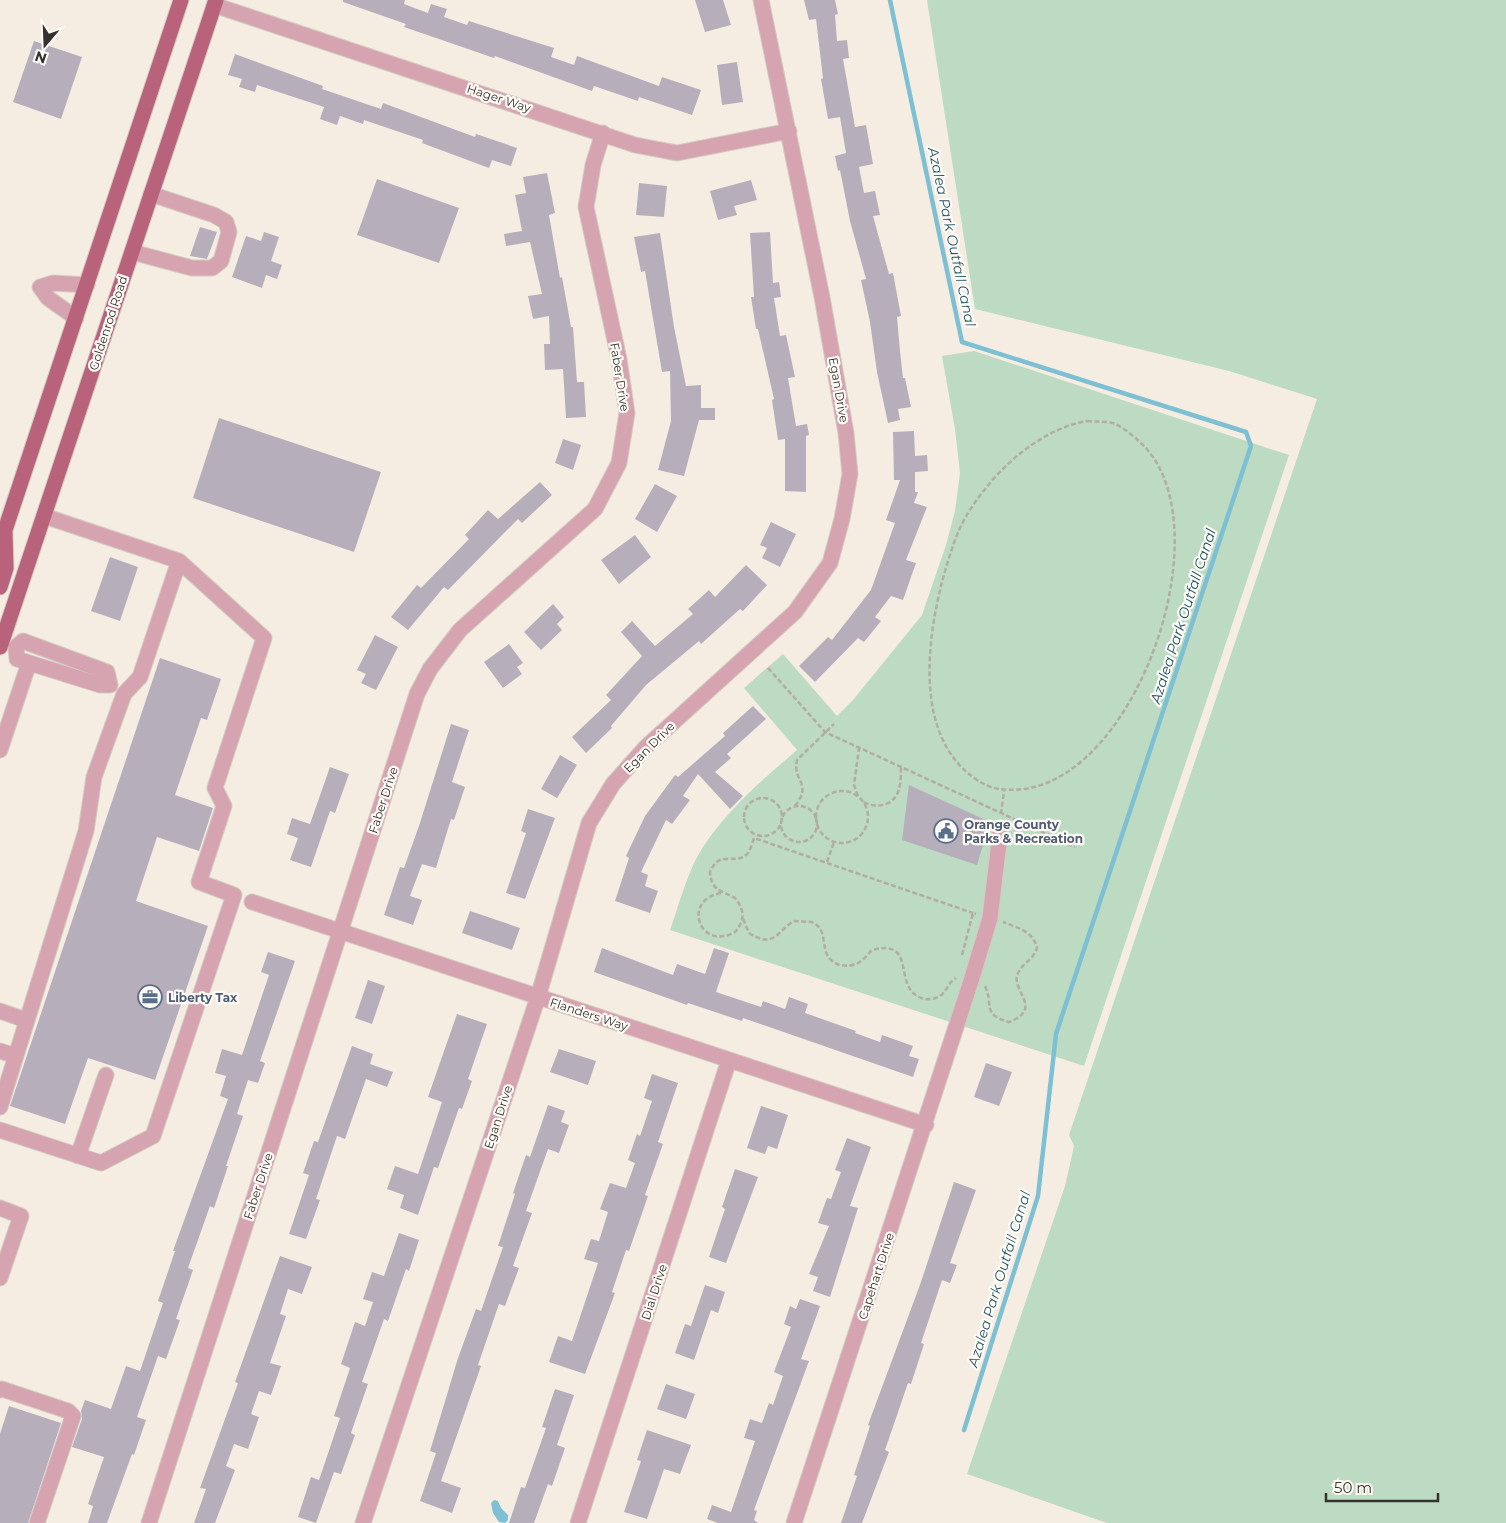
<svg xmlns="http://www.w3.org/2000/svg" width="1506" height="1523" font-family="Montserrat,sans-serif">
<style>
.green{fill:#bcdbc2}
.water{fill:#7dc0d3}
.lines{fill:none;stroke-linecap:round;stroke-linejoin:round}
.stream{stroke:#7dc0d3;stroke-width:4.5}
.building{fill:#b6afbb}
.minor-casing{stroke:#d3cbc1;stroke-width:17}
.major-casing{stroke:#d3cbc1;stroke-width:17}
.path{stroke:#b3aca3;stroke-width:2.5;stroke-dasharray:5 2.5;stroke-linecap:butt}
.minor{stroke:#d5a4b0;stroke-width:15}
.major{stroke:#b8627c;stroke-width:15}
.labels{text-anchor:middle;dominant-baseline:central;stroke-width:4.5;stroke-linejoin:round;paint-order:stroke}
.street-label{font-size:12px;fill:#35322d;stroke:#fffbf7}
.service-label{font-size:12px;font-weight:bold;fill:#4e5e75;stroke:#fffbf7;text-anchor:start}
.water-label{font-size:14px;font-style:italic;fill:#205765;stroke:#fffbf7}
</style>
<rect width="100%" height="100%" fill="#f6ede2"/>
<path class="green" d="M927,0H1506V1523H1107L967,1474L1065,1186L1074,1146L1069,1135L1317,399L1229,371L975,309Z
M974,351L1289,455L1084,1066L670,930C680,902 687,872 703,847C728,809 763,779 797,750L744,688L783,654L837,716L853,700L922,615L946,545L955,511L960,473L955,429L942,356Z"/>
<path class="water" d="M494,1500L498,1501L501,1508L508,1515V1520L505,1523L499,1522L493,1513L491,1503Z"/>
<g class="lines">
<path class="stream" d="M890,0L962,342L1246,432L1251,446L1056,1034L1038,1196L964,1430"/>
</g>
<path class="building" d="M343,0H405L404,4L428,13L431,4L447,9L444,17L467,25L469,21L554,48L551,57L574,65L577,56L659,86L662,77L701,90L692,115L639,97L638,101L594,86L592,91L495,56L494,58L404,27L406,24L343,2Z
M695,0H723L731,25L705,32Z
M804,0H835L838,14L835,15L837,41L847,40L849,58L843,59L855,127L866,125L873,164L859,167L864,193L875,191L880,215L873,216L889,274L893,273L901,316L897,317L900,351L903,378H905L911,407L898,409L900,420L888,423L877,372L870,322L861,280L866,279L850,221L840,170L838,171L835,156L846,153L840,117L828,119L821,79L823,78L816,19L809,20Z
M34,41L82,57L61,119L13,102Z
M235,54L323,86L322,89L381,109L383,103L475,137L476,134L517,148L511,166L492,160L489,168L422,143L423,140L364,120L363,124L340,116L337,125L320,119L324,107L257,85L255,92L239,87L242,79L228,75Z
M737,62L743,102L722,105L717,65Z
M547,173L555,213L549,215L560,278L562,277L571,327H573L577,382H584L586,417L566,418L563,369L545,370L544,344H550L549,316L533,319L528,296L542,294L530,242L506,246L504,234L522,231L515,195L526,193L523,177Z
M377,179L459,208L439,263L357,235Z
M751,180L757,200L734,206L737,215L718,220L710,191Z
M639,183L667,186L664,217L636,215Z
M200,227L217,232L207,259L190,256Z
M264,232L279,237L271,261L282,265L277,279L266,275L262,288L232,277L246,236L261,241Z
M770,232L773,283L779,282L781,297L774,298L780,336L786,335L795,377L788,378L796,426L807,424L809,435L806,436V492L785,491V439L778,440L772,400L774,399L758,329H756L751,297H754L750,233Z
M660,233L674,327L686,386L701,385V408H715V420H699L684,476L658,470L671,421L670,371L662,372L645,271L641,272L634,237Z
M219,418L381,472L354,552L193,498Z
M914,431L915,456L927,455L928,471L915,472V492H918L914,503L927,507L906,560L916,563L903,600L891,596L875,617L881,621L864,642L858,638L815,682L799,666L828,637L832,640L871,590L895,523L886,520L900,480H894L893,432Z
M563,439L581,445L573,470L555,463Z
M540,482L552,495L522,523L518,519L448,590L444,587L408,630L391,617L417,585L421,588L469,539L465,535L488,510L498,519Z
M655,484L677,496L657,532L635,519Z
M771,522L796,534L780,567L762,558L767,548L760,545Z
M635,535L651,557L619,584L601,560Z
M110,557L138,567L120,621L91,611Z
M746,565L767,585L743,611L740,609L701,644L699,641L646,685L611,726L612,728L586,753L572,737L611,700L606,695L642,656L621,632L632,621L655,646L693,614L688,609L709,590L715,597Z
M553,604L564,617L557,624L562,630L541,650L524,632Z
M375,635L398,647L376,690L361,683L366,674L357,670Z
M509,644L523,663L517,667L522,674L503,688L484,662Z
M160,658L221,679L207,720L201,718L175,795L213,808L199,851L157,837L136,901L208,926L155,1080L88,1058L65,1124L10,1106Z
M753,706L766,719L727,754L731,758L715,772L743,796L730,809L698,774L683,796L690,800L672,824L666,820L641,872L648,875L645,886L658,891L650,913L615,901L629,858L626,856L645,816L675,775L678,777L725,736L723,733Z
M451,724L469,730L452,782L465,787L454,820L451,819L436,868L422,864L410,896L422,900L413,925L384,915L400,867L404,868L420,823Z
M560,755L577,765L557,798L541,789Z
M330,767L349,774L335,813L330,811L311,867L290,860L298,838L287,834L292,818L310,824Z
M909,785L990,822L977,865L902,840Z
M528,809L555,818L525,899L506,893L526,833L521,831Z
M470,911L520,928L512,950L462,933Z
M602,948L673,975L677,964L705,974L714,948L729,953L716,992L761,1007L763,1001L785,1009L789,997L808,1004L805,1013L856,1031L855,1033L880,1042L882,1035L913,1046L909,1056L919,1059L913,1077L743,1018L742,1021L688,1003L687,1005L594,972Z
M268,952L295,961L260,1061L265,1063L258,1083L248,1080L237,1114L243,1116L226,1166H228L214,1208L210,1206L188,1268L193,1270L176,1319L180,1320L166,1359L158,1356L137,1417L146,1420L134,1455L132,1454L107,1523H88L93,1506L88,1504L104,1457L72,1447L82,1419L81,1411L85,1400L111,1409L126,1366L140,1371L163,1303L158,1301L175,1251H173L228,1099L220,1096L226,1076L215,1073L222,1049L242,1055L269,975L261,972Z
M368,980L385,986L372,1024L355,1018Z
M457,1014L487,1024L468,1079L472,1081L462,1109L459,1108L438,1168L434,1167L418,1215L400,1208L404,1195L387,1189L395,1166L418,1174L442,1102L428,1097Z
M352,1046L373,1054L370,1064L393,1072L387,1087L366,1079L345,1139L337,1136L316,1199L320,1200L306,1239L289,1234L309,1175L303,1173L314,1141L318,1142Z
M559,1049L596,1061L588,1085L550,1072Z
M986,1063L1012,1072L999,1106L974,1097Z
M652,1074L678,1083L658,1142L663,1144L645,1195L648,1196L629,1251L626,1250L612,1292L615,1293L585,1374L549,1362L558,1336L572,1341L598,1263L584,1259L591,1239L599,1241L608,1212L600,1209L610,1183L626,1188L635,1163L628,1160L637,1134L640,1136L652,1101L644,1098Z
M548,1105L565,1111L561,1122L569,1125L559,1153L548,1149L526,1211L532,1213L513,1266L519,1268L505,1306L499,1304L478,1365L481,1366L441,1481L461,1488L452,1513L420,1501L436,1453L430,1451L458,1358L476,1309L481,1311L503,1247L498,1246L515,1194L513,1193L526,1155L530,1157Z
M761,1106L788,1115L777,1149L768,1146L765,1154L747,1148Z
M847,1138L871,1147L850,1206L858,1208L830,1297L813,1291L818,1277L809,1274L829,1226L818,1223L827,1198L831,1199L841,1172L835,1170Z
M735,1169L758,1177L726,1263L709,1257L725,1209L722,1207Z
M954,1182L976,1190L950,1263L957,1265L950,1283L942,1280L921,1343L924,1344L911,1384L908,1383L885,1450L889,1452L862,1523H841L857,1476L854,1475L870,1426L868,1425L921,1282Z
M399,1233L419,1240L409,1271L406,1269L388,1321L384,1319L362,1382L368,1384L351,1433L355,1435L341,1474L334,1472L316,1523L298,1517L311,1477L319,1480L340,1418L334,1416L350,1368L341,1364L355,1322L365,1326L373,1302L363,1299L372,1272L384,1276Z
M280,1256L312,1267L302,1294L288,1289L280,1314L286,1316L270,1363L281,1366L271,1395L259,1391L251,1414L259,1417L248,1449L234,1444L226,1466L235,1470L215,1523H194L206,1489L200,1488L238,1383L235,1382Z
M705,1285L725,1292L718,1313L711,1310L694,1360L675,1353L685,1324L691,1326Z
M800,1299L820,1306L801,1359L809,1361L754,1510L757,1511L754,1520L758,1523H718L707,1519L712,1505L731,1512L755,1441L744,1438L750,1419L762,1423L769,1403L773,1405L783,1376L774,1372L791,1327L784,1324L790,1306L796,1309Z
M666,1384L695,1394L686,1419L657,1409Z
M555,1389L574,1395L557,1445L565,1448L552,1486L548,1484L534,1523H509L521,1487L525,1488L546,1428L542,1427Z
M9,1406L61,1423L28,1523H0V1434Z
M647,1430L691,1445L680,1474L664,1469L647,1519L624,1512L641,1461L637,1460Z"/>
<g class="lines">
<g class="minor-casing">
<path id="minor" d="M214,5L635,145L677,153L789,131
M132,252L192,268H212L221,261L229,232L226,222L214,215L151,194
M76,318L48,298L40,287L53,283L87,285
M23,641L107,672L110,685H100L17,659L16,647Z
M0,750L29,663
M252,902L926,1125
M0,1011L26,1020
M0,1051L16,1056
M0,1107L86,831L94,777L124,694L140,677L179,561
M0,1130L101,1163L153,1136L234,895L199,882L224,806L215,788L264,638L179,561L44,516
M78,1156L106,1075
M0,1208L21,1216L0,1278
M0,1390L2,1389L68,1411L73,1416L37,1523
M149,1523L417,694L430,669L460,630L595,509L619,463L627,413L619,359L586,207L593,165L603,133
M363,1523L538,997L589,823L613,784L646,747L795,612L830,563L842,519L850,474L846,433L822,297L761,0
M578,1523L729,1060
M794,1523L971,981L990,918L1000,834"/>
</g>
<g class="major-casing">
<path id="major" d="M0,545L181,0
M0,587L6,568L5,533
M0,647L216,0"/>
</g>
<path class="path" d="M1087,421C1095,422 1104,421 1112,423C1122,426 1132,435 1140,442C1226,521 1139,776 1023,789C1006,791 992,790 977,780C915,739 926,645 942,582C948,561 954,538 965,518C991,474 1036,430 1087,421Z
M768,668L825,732L1075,847
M816 817a26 26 0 1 1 52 0a26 26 0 1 1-52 0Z
M858,796L854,785L859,748
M744 817a19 19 0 1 1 38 0a19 19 0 1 1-38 0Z
M864,802C875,809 893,806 898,792C901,784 901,775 901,767
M795,806C813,783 792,781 797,760L834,724
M781 824a18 18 0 1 1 36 0a18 18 0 1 1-36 0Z
M1001,814L1004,791
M827,862L834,842
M721,893C681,900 700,952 735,932C745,921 745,910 735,898C721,890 711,891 710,872C720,848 736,867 748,853C751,849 752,843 754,838L973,913
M743,919L749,933C774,949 776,932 794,921L812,922C826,929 822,940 826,952C830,965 847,969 858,963C864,960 868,954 872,950C917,938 893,985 919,997C925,1000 931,1000 938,997C947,993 947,983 956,978
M962,955L973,913L976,914
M985,986C994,1005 981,1014 1009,1022C1043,1009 1013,992 1017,976C1020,964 1033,961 1037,948C1033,931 1018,928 1003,922"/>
<use href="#minor" class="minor"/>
<use href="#major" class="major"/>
</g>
<defs>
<g id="civic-ring" transform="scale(1.25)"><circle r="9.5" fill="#fffbf7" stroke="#5c6f8a" stroke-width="1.5"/><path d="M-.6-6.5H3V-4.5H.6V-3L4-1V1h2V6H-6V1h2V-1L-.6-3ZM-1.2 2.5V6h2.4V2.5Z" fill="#5c6f8a"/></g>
<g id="office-ring" transform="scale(1.25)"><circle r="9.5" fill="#fffbf7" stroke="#5c6f8a" stroke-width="1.5"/><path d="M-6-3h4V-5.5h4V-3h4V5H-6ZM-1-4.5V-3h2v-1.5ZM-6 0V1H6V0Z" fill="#5c6f8a"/></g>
</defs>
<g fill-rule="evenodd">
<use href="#civic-ring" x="946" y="831"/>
<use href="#office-ring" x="150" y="997"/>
</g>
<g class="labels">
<g class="street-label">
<text transform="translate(499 98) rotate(18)">Hager Way</text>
<text transform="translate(108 323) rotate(-72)">Goldenrod Road</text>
<text transform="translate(620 377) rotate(81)">Faber Drive</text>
<text transform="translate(839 390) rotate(80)">Egan Drive</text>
<text transform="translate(649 747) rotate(-45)">Egan Drive</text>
<text transform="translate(383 800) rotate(-72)">Faber Drive</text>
<text transform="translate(589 1014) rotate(18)">Flanders Way</text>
<text transform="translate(498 1117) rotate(-72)">Egan Drive</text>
<text transform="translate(258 1186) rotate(-72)">Faber Drive</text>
<text transform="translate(876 1276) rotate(-72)">Capehart Drive</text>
<text transform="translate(654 1292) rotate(-72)">Dial Drive</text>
</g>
<g class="service-label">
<text x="964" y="824">Orange County<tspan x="964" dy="14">Parks &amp; Recreation</tspan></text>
<text x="168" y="997">Liberty Tax</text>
</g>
<g class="water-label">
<text transform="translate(952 237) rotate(78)">Azalea Park Outfall Canal</text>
<text transform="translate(1183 616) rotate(-72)">Azalea Park Outfall Canal</text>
<text transform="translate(999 1279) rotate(-73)">Azalea Park Outfall Canal</text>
</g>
</g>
<g transform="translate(45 45) rotate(199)" stroke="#fffbf7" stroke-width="4" paint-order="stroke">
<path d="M0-4L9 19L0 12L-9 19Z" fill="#35322d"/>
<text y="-8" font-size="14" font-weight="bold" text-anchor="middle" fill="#35322d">N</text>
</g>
<path d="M1326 1493v8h112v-8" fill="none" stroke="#35322d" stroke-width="2.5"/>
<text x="1334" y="1493" font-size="15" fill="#35322d" stroke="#fffbf7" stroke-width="4" paint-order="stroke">50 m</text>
</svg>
